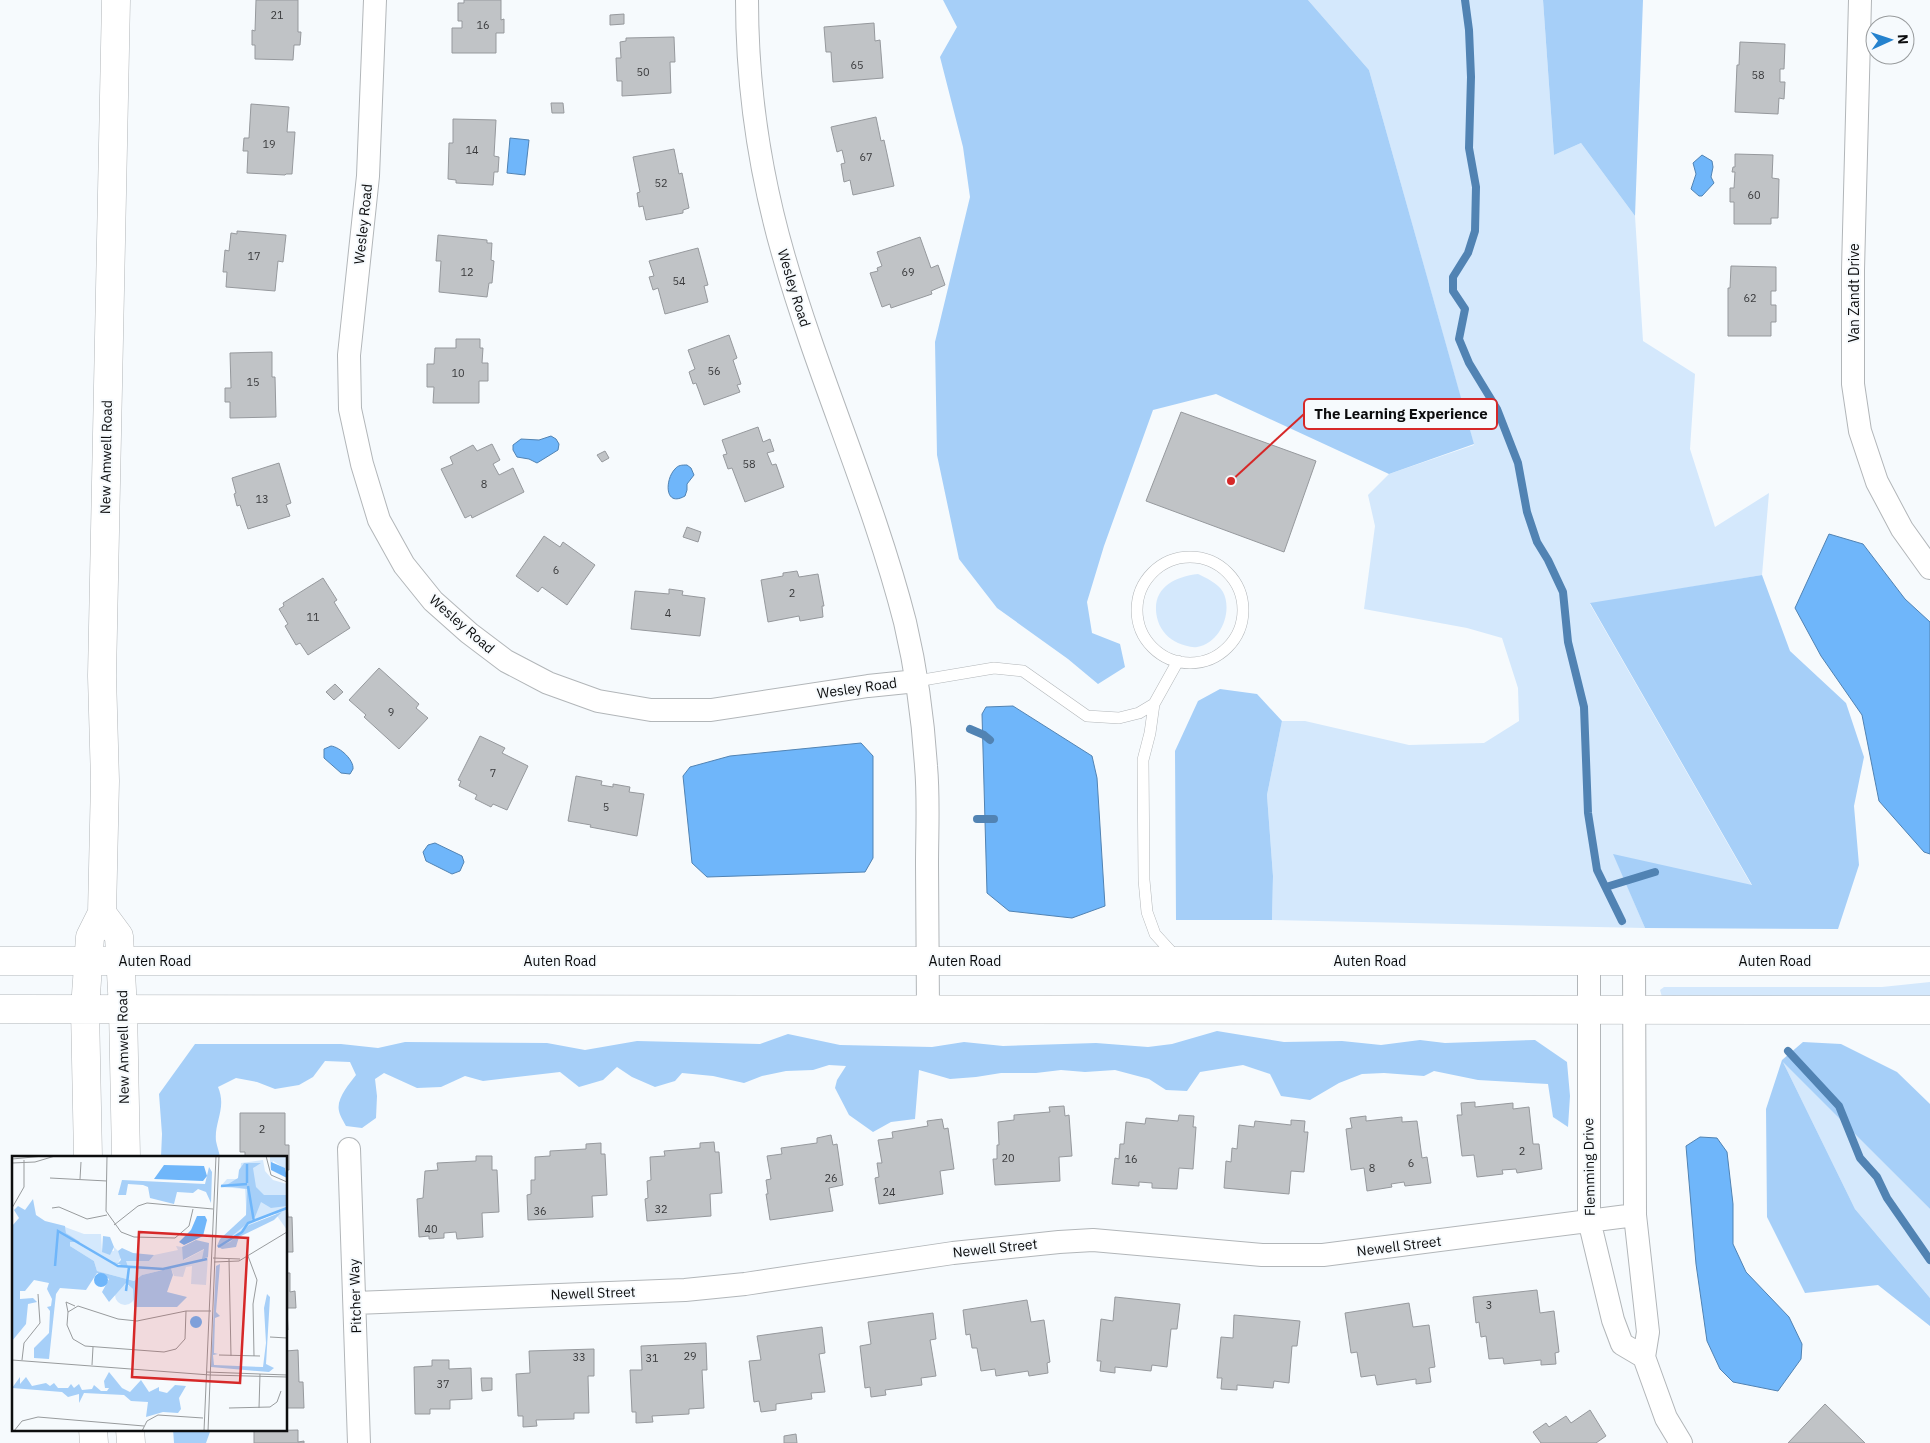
<svg xmlns="http://www.w3.org/2000/svg" width="1930" height="1443" font-family="'IBM Plex Sans',sans-serif">
<style>
.green{fill:#d4e8fc}
.forest{fill:#a6cff8}
.water{fill:#6fb6fa;stroke:#5183b3}
.lines{fill:none;stroke-linecap:round;stroke-linejoin:round}
.stream{stroke:#5183b3;stroke-width:8}
.building{fill:#c0c3c6;stroke:#96999d}
.service-casing{stroke:#b2b6b9;stroke-width:12}
.minor-casing{stroke:#b2b6b9;stroke-width:24}
.tertiary-casing{stroke:#b2b6b9;stroke-width:29}
.service{stroke:#fff;stroke-width:11}
.minor{stroke:#fff;stroke-width:22}
.tertiary{stroke:#fff;stroke-width:28}
.labels{text-anchor:middle;dominant-baseline:central;stroke-width:4;stroke-linejoin:round;paint-order:stroke}
.number-label{font-size:11px;fill:#393a3c}
.street-label{font-size:14px;fill:#0c0d0e;stroke:#f6fafd}
.inset-river{fill:none;stroke:#6fb6fa;stroke-width:2.5}
.inset-road{fill:none;stroke:#989b9d;stroke-width:1}
.view{fill:#d62828;fill-opacity:0.15;stroke:#d62828;stroke-width:2.5}
.inset-edge{fill:none;stroke:#0c0d0e;stroke-width:2.5}
.leader{fill:none;stroke:#d62828;stroke-width:2}
.callout-dot{fill:#d62828;stroke:#f6fafd;stroke-width:2}
.callout{fill:#f6fafd;stroke:#d62828;stroke-width:2}
.callout-label{font-size:15px;text-anchor:middle;font-weight:bold;fill:#0c0d0e}
</style>
<rect width="100%" height="100%" fill="#f6fafd"/>
<path class="green" d="M1308,0H1543L1554,155L1581,143L1635,216L1643,341L1695,374L1690,449L1715,527L1769,493L1762,575L1590,604L1752,886L1614,855L1645,928L1272,920L1273,876L1267,795L1282,721H1305L1409,745L1484,743L1519,721L1518,688L1502,638L1467,628L1364,609L1375,526L1368,495L1389,474L1474,445L1369,70Z
M1198,574C1206,578 1218,583 1223,592C1233,611 1221,643 1197,647C1191,648 1184,645 1178,643C1169,639 1161,631 1158,621C1149,591 1171,577 1198,574Z
M1930,982V998L1662,997L1660,990L1664,987H1882Z
M1782,1060L1930,1209V1298L1855,1209Z"/>
<path class="forest" d="M943,0H1308L1369,70L1474,444L1389,474L1216,394L1153,410L1104,546L1087,602L1092,633L1120,644L1125,667L1098,684L1068,659L997,608L959,559L937,455L935,342L970,197L963,147L940,57L957,27Z
M1543,0H1643L1635,216L1581,143L1554,155Z
M1762,575L1790,651L1846,703L1864,757L1854,806L1859,865L1838,929L1645,928L1613,854L1752,885L1590,603Z
M1220,689L1257,694L1282,721L1267,795L1273,876L1272,920H1176L1175,751L1198,701Z
M1217,1031L1284,1042L1342,1041L1381,1045L1420,1040L1445,1043L1535,1040L1567,1062L1570,1096L1568,1127L1553,1117L1548,1084L1478,1080L1434,1071L1424,1076L1384,1073L1362,1074L1339,1083L1310,1100L1281,1096L1270,1074L1243,1065L1200,1072L1187,1091L1166,1090L1149,1079L1115,1070L1085,1072L1061,1070L1036,1073H1001L976,1077L950,1079L919,1070L915,1119L891,1122L873,1132L849,1115L835,1088L837,1080L846,1066L829,1065L813,1070L786,1071L762,1076L744,1083L713,1076L682,1073L675,1081L655,1087L632,1077L617,1067L603,1080L579,1087L560,1072L483,1081L465,1076L441,1087L417,1088L384,1073L375,1079L377,1096L376,1118L362,1128L346,1126C344,1122 340,1116 339,1111C336,1099 349,1084 356,1075L350,1062L325,1061L313,1077L299,1085L275,1089L257,1082L236,1078L218,1087C227,1108 214,1122 216,1141C217,1146 219,1152 220,1157H161L162,1134L159,1094L195,1044H341L378,1048L405,1042L547,1043L585,1050L637,1041L760,1044L788,1034L840,1045L932,1047L964,1042L1003,1046L1096,1043L1148,1047L1172,1044Z
M1803,1042L1841,1044L1897,1072L1930,1104V1209L1783,1062L1855,1209L1930,1298V1326L1878,1285L1805,1293L1767,1217L1766,1109L1782,1060Z
M173,1429H211L206,1443H174Z"/>
<path class="water" d="M510,138L529,140L525,175L507,173Z
M1702,155L1712,161L1713,167L1711,177L1714,183L1702,196H1699L1691,189L1696,174L1693,163Z
M551,436L556,439L559,444L558,450L537,463L529,459L517,457L513,450V445L521,439L539,440Z
M687,465L691,468L694,475L687,484V490L685,496C664,508 665,479 675,469C678,465 682,465 687,465Z
M1829,534L1863,544L1905,599L1930,622V854L1924,852L1879,801L1862,715L1821,656L1795,608Z
M1013,706L1092,756L1097,778L1105,906L1072,918L1009,911L987,893L982,714L986,707Z
M861,743L873,756V858L865,872L707,877L692,863L683,776L690,767L730,756Z
M331,746C340,747 354,760 353,769L350,774L341,773L324,758V749Z
M435,843L462,856L464,862L460,871L452,874L426,861L423,852L428,845Z
M1700,1137L1717,1138L1727,1152L1733,1204V1244L1746,1272L1789,1317L1802,1344L1801,1359L1778,1391L1733,1382L1720,1369L1707,1341L1696,1264L1686,1146Z"/>
<g class="lines">
<path class="stream" d="M1465,0L1469,30L1471,77L1469,148L1476,187L1475,231L1468,253L1453,277V291L1465,309L1459,339L1469,363L1497,409L1518,463L1527,512L1537,542L1548,560L1563,592L1568,642L1584,707L1588,813L1597,870L1622,921
M970,729L984,735L990,740
M977,819H994
M1606,887L1655,872
M1788,1051L1839,1106L1860,1158L1877,1177L1887,1198L1930,1260"/>
</g>
<path class="building" d="M256,0H298V32H301L300,45H294L293,60L255,59V45H252V30L255,31Z
M464,0H501V20L504,19V33H496V53H452V28H462V21H458V3H464Z
M624,14V24L610,25V15Z
M874,23L875,41L880,40L883,78L833,82L831,52H826L824,27Z
M674,37L675,62H670L671,93L622,96V81H617L616,58H621L620,42L626,41V38Z
M1740,42L1785,44L1784,69H1780V82H1785L1784,99L1779,98L1778,114L1735,112L1737,65H1739Z
M551,103H563L564,113H552Z
M251,104L289,107L287,132H295L292,174H286L285,175L247,173L248,151H243L244,138H249Z
M876,117L881,141L884,140L894,186L853,195L850,180L844,182L841,164L845,163L842,150L837,152L831,127Z
M453,119L496,120L494,156L499,157L498,172H494L493,185L456,183V180L448,179L449,143H453Z
M674,149L679,174L682,173L689,208L683,210V213L646,220L643,206L639,207L637,193L640,192L633,157Z
M1735,154L1773,155L1772,178L1779,179L1778,218H1771V224H1734V202H1730V188H1734L1735,172H1732L1733,167H1735Z
M237,231L286,235L283,262L278,261L275,291L226,287L227,272H223L225,250L229,251L231,233L237,234Z
M438,235L487,240V243H492L491,260L494,261L492,283H489L487,297L439,292L441,261H436Z
M920,237L931,268L938,265L945,285L931,291L932,294L891,308L890,304L882,307L870,273L878,271L877,268L882,266L877,252Z
M698,248L708,285L704,286L708,302L665,314L658,288L653,290L649,277L654,276L649,261Z
M1731,266L1776,267V291H1771V305H1776V322H1771V336H1728V288H1730Z
M729,335L737,358L733,360L741,384L737,385L740,392L704,405L696,383L693,384L689,372L695,369L688,350Z
M456,339H480V348H483L482,363H488V381H479V403H433L434,387H427V364H434L435,348H456Z
M272,352V377H275L276,417L230,418V402H225V388H231L230,353Z
M1181,412L1316,461L1284,552L1146,501Z
M758,427L763,442L770,439L774,451L767,453L772,465L776,464L784,487L745,502L732,468L728,469L723,455L727,454L722,440Z
M492,444L500,460L493,464L499,475L513,468L524,492L472,518L471,515L465,518L441,469L453,464L450,457L473,445L477,451Z
M605,451L609,458L602,462L597,455Z
M279,463L291,503L286,505L290,516L248,529L240,505L237,506L234,494L236,493L232,478Z
M687,527L701,532L698,542L683,537Z
M544,536L560,547L563,542L595,565L567,605L542,587L538,592L516,576Z
M797,571L799,577L818,574L824,606H822L823,617L800,621L799,616L768,622L761,580L783,576V573Z
M323,578L337,600L334,602L350,628L308,655L300,643L296,645L285,626L288,624L279,609L284,606L283,603Z
M669,589L683,591L682,595L705,598L700,636L631,629L635,591L669,594Z
M379,668L419,704L416,708L428,718L399,749L364,717L366,715L349,700Z
M335,684L343,692L334,700L326,692Z
M480,736L505,748L502,753L528,766L507,810L493,804L491,807L475,799L477,795L459,786L461,781L458,780Z
M576,776L602,781L601,785L613,787V784L630,787L629,792L644,794L637,836L590,827L591,825L568,821Z
M1475,1102V1107L1513,1103V1109L1529,1107L1533,1144H1539L1542,1169L1517,1173L1516,1169L1502,1170L1503,1174L1477,1177L1474,1155L1462,1156L1457,1115H1462L1461,1103Z
M1064,1106L1065,1116L1069,1115L1072,1156L1059,1157L1060,1181L995,1185L993,1159H997V1145H999L998,1122L1014,1120V1115L1050,1112L1049,1107Z
M240,1113H285V1145H289V1170H286V1157H245V1152H240Z
M1179,1115L1194,1116L1193,1127H1196L1193,1169L1179,1168L1177,1189L1152,1188V1183L1139,1182V1186L1112,1184L1115,1158L1119,1159L1120,1144H1124L1126,1122L1145,1124L1146,1118L1178,1121Z
M1366,1116V1121L1402,1117V1122L1417,1121L1422,1158L1427,1157L1431,1183L1405,1186L1404,1182L1391,1184L1392,1187L1367,1191L1364,1168L1351,1170L1346,1129L1352,1128L1350,1118Z
M942,1119L944,1129L948,1128L954,1169L940,1171L943,1194L879,1204L875,1178L879,1177L877,1163H882L878,1140L893,1138L892,1132L928,1126L927,1121Z
M1291,1120L1305,1121L1304,1132H1308L1304,1172L1291,1171L1289,1194L1224,1188L1226,1161L1231,1162L1232,1148L1237,1149L1239,1125L1254,1127L1255,1121L1291,1125Z
M831,1135L833,1145L837,1144L843,1185L829,1188L833,1211L770,1220L766,1194H768L766,1180L771,1179L767,1156L782,1154L781,1148L817,1143V1138Z
M714,1142L715,1152H719L722,1193L710,1194L711,1216L647,1221L645,1199L648,1198L647,1181L651,1180L650,1157L665,1156L664,1151L700,1148V1143Z
M601,1143V1154H605L607,1195L592,1196L593,1217L528,1220L527,1195L531,1194V1180H535V1157L550,1156V1151L586,1149V1144Z
M476,1156H492V1170H497L499,1212L482,1213L483,1237L457,1239L456,1232L444,1233V1238L429,1239V1236L419,1237L417,1199L423,1198L425,1171L438,1170L437,1163L476,1161Z
M286,1194L288,1217H292L293,1252H286Z
M286,1273H290V1292L295,1291L296,1308H287L288,1330H286Z
M1537,1290L1540,1313L1554,1311L1559,1352L1555,1353L1556,1364L1541,1365V1360L1504,1364L1503,1358L1489,1359L1486,1336L1481,1337L1479,1322L1476,1323L1473,1297Z
M1115,1297L1180,1304L1177,1329H1171L1167,1367L1152,1365L1151,1371L1115,1367V1373L1100,1371L1101,1361H1097L1101,1319L1113,1321Z
M1027,1300L1031,1322L1044,1320L1050,1362L1047,1363L1048,1373L1029,1376L1028,1371L996,1376L995,1369L981,1371L977,1348H972L970,1334L966,1335L963,1310Z
M1409,1303L1413,1327L1429,1325L1435,1367L1429,1368L1431,1382L1416,1384V1379L1377,1385L1375,1375L1361,1377L1357,1352L1351,1353L1345,1313Z
M933,1313L936,1339L930,1340L936,1376L921,1378L922,1385L885,1390L886,1395L871,1397L870,1387L865,1388L860,1346L871,1344L868,1322Z
M1234,1315L1300,1321L1297,1346H1292L1289,1383L1274,1381L1273,1388L1237,1385V1390L1221,1389L1222,1378H1217L1221,1337L1233,1338Z
M822,1327L825,1353L819,1354L825,1392L811,1393L812,1399L776,1404V1410L761,1412L759,1401L754,1402L749,1361L761,1360L757,1336Z
M706,1343L707,1370H702L704,1408L689,1409V1414L652,1416L653,1422L636,1423V1412H632L630,1370H642L641,1346Z
M594,1349V1376H588L589,1413H574V1419L536,1420L537,1426L523,1427V1416H518L516,1374L530,1373L529,1351Z
M298,1350L299,1382H303L304,1408H286V1351Z
M432,1360H449V1369L471,1368L472,1399L450,1400V1409H430V1414H415L414,1367L432,1366Z
M481,1378H492V1390L482,1391Z
M1825,1404L1865,1443H1788Z
M1590,1410L1606,1436L1596,1443H1541L1533,1432L1546,1423L1549,1427L1566,1416L1571,1423Z
M298,1430V1442L304,1441V1443H254V1431Z
M796,1434L797,1443H784V1436Z"/>
<g class="lines">
<g class="service-casing">
<path id="service" d="M1137 610a53 53 0 1 1 106 0a53 53 0 1 1-106 0Z
M917,681L994,668L1023,671L1087,716L1119,718L1139,713L1154,704L1178,661
M1154,704L1150,733L1143,760L1144,880L1147,912L1155,934L1177,958"/>
</g>
<g class="minor-casing">
<path id="minor" d="M375,0L368,176L349,355L350,409L362,464L379,520L404,565L433,601L469,633L506,661L548,683L598,701L651,710H711L868,686L917,681
M747,0C747,86 760,174 784,257C819,380 873,497 905,622C916,669 923,718 926,766C929,799 927,832 927,865C927,913 928,962 928,1010
M1860,0L1853,270V384L1860,431L1877,482L1902,529L1930,568
M1589,961V1220L1613,1320L1622,1344L1644,1357
M1634,961L1635,1215L1648,1332L1644,1357L1666,1418L1681,1443
M349,1149L359,1443
M355,1303L685,1290L745,1284L953,1253L1059,1242L1093,1240L1262,1255H1323L1635,1215"/>
</g>
<g class="tertiary-casing">
<path id="tertiary" d="M102,913L119,936L123,1009L126,1157
M0,961H1930
M0,1009L1930,1010
M88,1157L85,1009L90,937L102,913L105,781L102,676L116,0
M93,1429L94,1443
M130,1429L131,1443"/>
</g>
<use href="#service" class="service"/>
<use href="#minor" class="minor"/>
<use href="#tertiary" class="tertiary"/>
</g>
<g class="labels">
<g class="number-label">
<text x="277" y="15">21</text>
<text x="483" y="25">16</text>
<text x="857" y="65">65</text>
<text x="643" y="72">50</text>
<text x="1758" y="75">58</text>
<text x="269" y="144">19</text>
<text x="472" y="150">14</text>
<text x="866" y="157">67</text>
<text x="661" y="183">52</text>
<text x="1754" y="195">60</text>
<text x="254" y="256">17</text>
<text x="467" y="272">12</text>
<text x="908" y="272">69</text>
<text x="679" y="281">54</text>
<text x="1750" y="298">62</text>
<text x="714" y="371">56</text>
<text x="458" y="373">10</text>
<text x="253" y="382">15</text>
<text x="749" y="464">58</text>
<text x="484" y="484">8</text>
<text x="262" y="499">13</text>
<text x="556" y="570">6</text>
<text x="792" y="593">2</text>
<text x="668" y="613">4</text>
<text x="313" y="617">11</text>
<text x="391" y="712">9</text>
<text x="493" y="773">7</text>
<text x="606" y="807">5</text>
<text x="262" y="1129">2</text>
<text x="1522" y="1151">2</text>
<text x="1008" y="1158">20</text>
<text x="1131" y="1159">16</text>
<text x="1411" y="1163">6</text>
<text x="1372" y="1168">8</text>
<text x="831" y="1178">26</text>
<text x="889" y="1192">24</text>
<text x="661" y="1209">32</text>
<text x="540" y="1211">36</text>
<text x="431" y="1229">40</text>
<text x="1489" y="1305">3</text>
<text x="690" y="1356">29</text>
<text x="579" y="1357">33</text>
<text x="652" y="1358">31</text>
<text x="443" y="1384">37</text>
</g>
<g class="street-label">
<text transform="translate(363 224) rotate(-84)">Wesley Road</text>
<text transform="translate(794 288) rotate(73)">Wesley Road</text>
<text transform="translate(1854 293) rotate(-90)">Van Zandt Drive</text>
<text transform="translate(106 457) rotate(-89)">New Amwell Road</text>
<text transform="translate(462 624) rotate(41)">Wesley Road</text>
<text transform="translate(857 688) rotate(-8)">Wesley Road</text>
<text x="155" y="961">Auten Road</text>
<text x="560" y="961">Auten Road</text>
<text x="965" y="961">Auten Road</text>
<text x="1370" y="961">Auten Road</text>
<text x="1775" y="961">Auten Road</text>
<text transform="translate(123 1047) rotate(-91)">New Amwell Road</text>
<text transform="translate(1589 1167) rotate(-91)">Flemming Drive</text>
<text transform="translate(1399 1246) rotate(-7)">Newell Street</text>
<text transform="translate(995 1248) rotate(-6)">Newell Street</text>
<text transform="translate(593 1293) rotate(-2)">Newell Street</text>
<text transform="translate(355 1296) rotate(-92)">Pitcher Way</text>
</g>
</g>
<g transform="translate(12 1156)">
<rect width="275" height="275" fill="#f6fafd"/>
<path d="M258,0H274L275,14L261,5L258,14ZM251,4L253,15L261,24L275,28V74L263,57L237,69L218,87L206,91L235,66L233,33L208,31L215,23H228L229,7ZM53,71L72,78H89L90,96L102,95V91L110,99L106,107L97,106L103,109L115,111L113,105H137L142,99L166,94L164,90L170,91L172,104L193,93L191,103L196,101L194,129L179,128L180,110L174,111L171,121L162,120L159,112L130,119L122,125L85,115L82,105L58,90V86H66L54,77ZM103 139a10 10 0 1 1 20 0a10 10 0 1 1-20 0Z" fill="#d4e8fc"/>
<path d="M232,7H249L241,12L244,31L252,39H275V50L259,52L249,46L243,61L208,90L218,86L237,69L270,56L262,64L227,81L224,91L210,93L205,90L208,83L234,59L235,33L213,30L226,22L227,14ZM197,11L200,16L199,47L194,36L186,33L181,37L165,36L162,48L138,42L136,31L131,29L116,28L114,39H106L110,24L193,28ZM21,43L24,59L33,65L53,70L54,77L68,86H58V90L82,105L85,115L122,125L130,119L159,112L161,119L155,136L175,141L165,151H122L121,133L114,127L97,146L90,136L97,123L85,117L74,134L48,132L44,138L37,203L22,202V192L37,177L38,155L35,151L39,150L40,143L35,133L37,127L22,124L13,135H8V143L21,142L25,146L16,148L14,168L0,185V70L7,62L2,54L6,50L13,54ZM91,80L98,81L102,91L98,99L90,96ZM184,84L197,87L196,101L190,103L192,93L171,104L170,91ZM110,92L121,97L142,99L137,105H114L116,111L96,105L106,107L109,104L106,95ZM208,108L204,156L208,160L203,162L202,197L206,198L201,199L202,209L251,211L254,187L252,152L255,138L258,141L254,208L262,212L257,216L199,211L204,110ZM97,216L110,232L118,236L129,224L137,236L147,231V235L155,237L163,229L174,230L167,242L169,253L166,257L151,256L134,261L136,246L119,245L112,239L72,237L67,247V238L56,241L50,236L0,232L8,221V228L14,221L20,230L34,227L38,230L42,227L46,232H56L59,228L62,232L67,228L70,234L80,233L82,229L89,235H95L97,232H93L92,225Z" fill="#a6cff8"/>
<path d="M259,6L273,12L275,22L259,14ZM152,9L192,10L195,20L191,25L142,23ZM185,60H193L195,64L191,80L172,89L167,86L179,74ZM82 124a7 7 0 1 1 14 0a7 7 0 1 1-14 0ZM178 166a6 6 0 1 1 12 0a6 6 0 1 1-12 0Z" fill="#6fb6fa"/>
<path class="inset-river" d="M235,8V27M209,30L235,28M236,30L242,66M206,91L230,76L236,67L275,52M43,110L46,75L106,110L151,113L195,103M114,135L117,111"/>
<path class="inset-road" d="M95,0L94,55L109,76L122,81L163,82L177,70L181,53M254,0L259,19L275,26M0,3L32,0M0,7L23,6L43,0M38,22L95,25M68,23L69,6M0,52L12,31V4M40,52L47,51L75,63L95,59M102,69L126,50L135,47L201,53M236,100L245,124L241,148L242,200M201,102L228,103M217,103L219,200M202,106L227,105L275,76M174,155L173,183L164,193L152,196L73,190L61,183L55,169L56,156L66,150L106,163L125,165L174,155H199M56,156L54,146L63,150M258,181L275,182M207,199L248,200M0,204L198,219L275,221M10,204L12,187L28,167L26,138M80,209L81,191M194,216L275,219M217,252L258,251L265,246L269,235M247,252L248,218M2,275L10,265L26,261L132,270M130,275L135,265L146,259L191,262M192,275L204,0M196,275L207,0"/>
<path class="view" d="M127,76L236,82L228,227L120,221Z"/>
<rect width="275" height="275" class="inset-edge"/>
</g>
<path class="leader" d="M1231 481L1304 414"/>
<circle class="callout-dot" cx="1231" cy="481" r="5"/>
<rect class="callout" x="1304" y="399" width="193" height="30" rx="5"/>
<g class="callout-label">
<text x="1401" y="419">The Learning Experience</text>
</g>
<g transform="translate(1890 40) rotate(87)"><circle r="24" fill="#f6fafd" stroke="#989b9d"/>
<path d="M0-4L9 19L0 12L-9 19Z" fill="#2582ce"/>
<text y="-8" font-size="14" font-weight="bold" text-anchor="middle" fill="#0c0d0e">N</text>
</g>
</svg>
